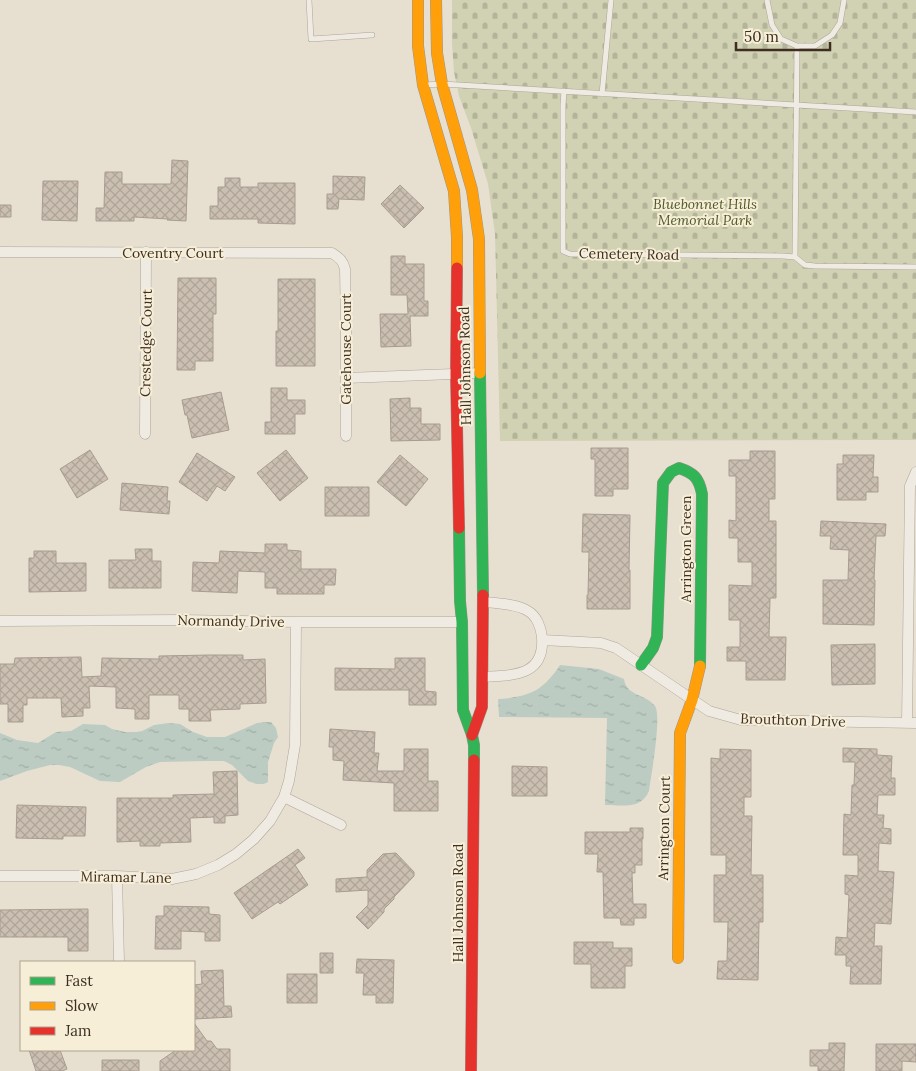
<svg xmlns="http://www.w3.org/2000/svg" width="916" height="1071" font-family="Lora,serif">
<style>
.cemetery{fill:url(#cemetery-stones)}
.water{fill:url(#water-ripples)}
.building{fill:url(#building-cross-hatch);stroke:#a89c90}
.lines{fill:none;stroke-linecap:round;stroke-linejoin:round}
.lane-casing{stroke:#ada599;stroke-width:6}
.street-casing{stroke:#ada599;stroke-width:11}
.fast-casing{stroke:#9c958a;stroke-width:12}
.slow-casing{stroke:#9c958a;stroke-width:12}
.jam-casing{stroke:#9c958a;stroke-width:12}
.lane{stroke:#efebe3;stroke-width:5}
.street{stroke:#efebe3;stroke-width:10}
.fast{stroke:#30b455;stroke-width:11}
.slow{stroke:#ff9f0a;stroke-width:11}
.jam{stroke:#e5322d;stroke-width:11}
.labels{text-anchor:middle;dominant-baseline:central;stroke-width:4;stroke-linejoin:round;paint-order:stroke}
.park-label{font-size:14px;font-style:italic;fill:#4d5a26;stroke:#f7eed8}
.street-label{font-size:14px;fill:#3d2e20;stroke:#f7eed8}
</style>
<defs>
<pattern id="cemetery-stones" width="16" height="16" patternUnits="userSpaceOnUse" patternTransform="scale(1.25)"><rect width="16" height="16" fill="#d1d1b3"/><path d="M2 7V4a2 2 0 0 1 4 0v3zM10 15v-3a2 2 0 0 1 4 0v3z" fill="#b4b49a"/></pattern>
<pattern id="water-ripples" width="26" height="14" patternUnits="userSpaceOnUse" patternTransform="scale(1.25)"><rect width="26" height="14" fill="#bcccc2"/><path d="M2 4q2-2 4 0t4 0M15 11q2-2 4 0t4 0" fill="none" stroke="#a2b0a6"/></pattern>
<pattern id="building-cross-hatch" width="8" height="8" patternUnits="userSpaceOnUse" patternTransform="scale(1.25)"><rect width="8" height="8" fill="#cbbfb2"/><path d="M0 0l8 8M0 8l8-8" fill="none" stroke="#afa499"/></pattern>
</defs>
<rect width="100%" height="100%" fill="#e7e0d1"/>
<path class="cemetery" d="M452,0H916V440L500,441L495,234L488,184L471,128L459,96L454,72L452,44Z"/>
<path class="water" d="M560,665L599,669L624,679C626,696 646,694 655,706C662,716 651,776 649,791C641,810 622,805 605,805L607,718L499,717L498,699C529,697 543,691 560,665Z
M265,722H271L276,728L278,737L274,743L268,762V782L264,784H257L248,781L232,765L224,761H207L160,762L146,767L120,782L100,781L70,767L59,765H50L27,771L0,781V733L17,740L38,743L56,732L71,731L83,724L105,725L112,729L125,732H136L142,731L154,725L169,723L180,724L193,732L207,737H225L257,723Z"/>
<path class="building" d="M172,160L188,161L186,221L167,220L168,219L134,217V221H96V208H104L105,172H122V184H171Z
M333,176L365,177L364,200L339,199L338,209H327V194H333Z
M225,178H240V187H258V183H295V224L258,223V219H210V206H218V187H225Z
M43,181H78L77,221L42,220Z
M400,185L424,208L404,228L381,204Z
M0,205H11V217H0Z
M391,256H405V264H424V301H428V316H410L411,346L381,347L380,314H408L407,295H391Z
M178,278H216V314H213V361H195V370H177Z
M278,279H315V366H276V331H278Z
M271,388H287V400H305V414H295V434H265V422H271Z
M221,392L229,430L192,438L187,415H185L182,400Z
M410,398V408H421V424H440V440L391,441L390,399Z
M591,448H628V489H613V496H595V459H591Z
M90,450L108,479L77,498L60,469Z
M286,450L308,478L280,501L257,473Z
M750,451H775V499H769V521H776V598H770L769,637H786L785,680H746V661H727V647H740V620H729V585L752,586V562H738V538H729V520L736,521V476H729V460H750Z
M197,453L235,477L225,491L217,486L207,501L179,482Z
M400,455L428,479L406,506L377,482Z
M843,455H874L873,477H878V492H866V500H837V464H843Z
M122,483L168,487L167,501H170L169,514L120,510Z
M325,487H369V516H325Z
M583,514L630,515L629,570H630V609H587V595H588L589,552H582Z
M821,521L886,524L885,536H876L874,580H875L874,625L823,624V580H848L849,550L830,549L831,536H820Z
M265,544H287V550L301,551V569H336L335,585H324V594H277V588H265V572L238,571L237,593L192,591L193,562L219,563L220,551L265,553Z
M135,549H152V561H161V588H109V560H136Z
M34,551H56V563H86V591L29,592V558H34Z
M875,644V684L832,685L831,645Z
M210,655H243V660L265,659L266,703L240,704V709L210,710L211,721H189V709H179V695H149V719H135V709L116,708V687L89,686L90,708H83V716L62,717L61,698H27V705H23V722H8V704H0V664H14L15,658L81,657L82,677L101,676L102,658L159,659V656Z
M395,658H425V691L436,692V705H409V690H335V668L395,669Z
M330,729L375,732L374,753H379L377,771H404V749H428V781H438V811H394V783L343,780L344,761L333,760V747H329Z
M843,748L877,749V755L892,756L891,778H895V795H878L877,815H884L883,828L891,829V844L879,843L878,871L894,872L891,924L875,923L874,946H882L881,984H850L851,966H846V955H835L836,937L847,938L849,895L845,894V875L858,876V855H843L844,814L851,815L852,785H854L855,762H843Z
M720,749L751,750V797H744V816H752L751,875H763V922H759L758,980L717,979L718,961H727L728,922H714V875H726V855H711V758L720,759Z
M512,766L547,767V796H512Z
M237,771L238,815L225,816V823H214V817L190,818L191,842L160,843V846H140V841L117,842V798H173V795L214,794L213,772Z
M17,805L86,807L85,836H63V839L16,838Z
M630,828H643V839H642V865H635V873H632L633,904H646V918H634V925H621L620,918H604L603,872H597L598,854H585V832H630Z
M298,849L305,858L295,865L308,885L280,904L278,902L252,919L234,893Z
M396,853L414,872V876L394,897V899L384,909V912L368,929L356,917L368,905V890L336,892V879L367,877V870L383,854Z
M164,906L209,907V914L220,915V941H205V932L181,931V949H155L156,916H164Z
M88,909V951H68V937H0V910Z
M574,942H613V948H632V966H625V988H591V964H574Z
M320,953H333V973H320Z
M357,959L394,960L393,1003H376V995H363L364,973H356Z
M223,970L224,1006H231L232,1017L194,1019V985L202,984L201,971Z
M287,974H317V1003H287Z
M194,1023L207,1041H211L217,1049H230V1071H160V1061L176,1050H194Z
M829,1043H845L844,1071H818V1066H810V1050H829Z
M876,1044H916V1062L902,1061V1071H876Z
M29,1050H60L67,1069L62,1071H36Z
M102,1060H139V1071H102Z"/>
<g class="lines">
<g class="lane-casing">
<path id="lane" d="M309,0L311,39L372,35
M767,0L772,25L781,39L797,46H815L832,35L840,23L844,0
M424,85L442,84L916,112
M564,91L563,105V251L570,254L783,256L795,257L805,265L815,266L916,267
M602,94L611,0
M795,257L797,46"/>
</g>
<g class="street-casing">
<path id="street" d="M0,252L332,253C339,258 343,260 345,269L346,328V436
M346,378L480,373
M145,434L146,252
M0,621L181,620L296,622H462
M542,640L601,643L616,648L709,711L741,720L916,723
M483,677C512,675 545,677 542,637C541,628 537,616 528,611C518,604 496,603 483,602
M907,723L910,486L916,472
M284,797L341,825
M0,876H117L172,879L196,874L218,865L236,854L254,839L270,821L284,797L289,781L295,745L296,622
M117,876L119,962"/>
</g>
<g class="fast-casing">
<path id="fast" d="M480,373L483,595
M459,528L460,601L462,622L463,710L472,735L474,745V760
M641,665L653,648L657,637L663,483L671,472L679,468C694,473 699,478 702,494L700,666"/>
</g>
<g class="slow-casing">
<path id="slow" d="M418,0V46L423,85L454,191L457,237V268
M436,0L437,53L442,84L472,190L479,239L480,373
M678,958L680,733L692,700L700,666"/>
</g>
<g class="jam-casing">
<path id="jam" d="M457,268L456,374L459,528
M472,735L482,707L483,595
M471,1071L474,760"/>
</g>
<use href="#lane" class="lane"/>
<use href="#street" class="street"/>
<use href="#fast" class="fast"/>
<use href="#slow" class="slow"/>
<use href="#jam" class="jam"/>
</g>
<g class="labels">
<g class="park-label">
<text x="705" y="204">Bluebonnet Hills<tspan x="705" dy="16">Memorial Park</tspan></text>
</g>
<g class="street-label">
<text x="173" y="253">Coventry Court</text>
<text transform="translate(629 254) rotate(1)">Cemetery Road</text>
<text transform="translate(146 343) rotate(-89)">Crestedge Court</text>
<text transform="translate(346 349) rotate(-90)">Gatehouse Court</text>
<text transform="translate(465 366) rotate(-91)">Hall Johnson Road</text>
<text transform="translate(686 549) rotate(-90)">Arrington Green</text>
<text transform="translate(231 621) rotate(1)">Normandy Drive</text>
<text transform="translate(793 720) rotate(2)">Brouthton Drive</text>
<text transform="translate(664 828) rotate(-89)">Arrington Court</text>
<text transform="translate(126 877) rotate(1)">Miramar Lane</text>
<text transform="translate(458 903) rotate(-90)">Hall Johnson Road</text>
</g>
</g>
<rect x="20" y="961" width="175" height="90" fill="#f7eed8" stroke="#ada18e"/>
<rect x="30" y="977" width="25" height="8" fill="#30b455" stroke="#ada18e"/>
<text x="65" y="986" font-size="15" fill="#3d2e20">Fast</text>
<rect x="30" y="1002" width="25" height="8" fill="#ff9f0a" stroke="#ada18e"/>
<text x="65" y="1011" font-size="15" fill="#3d2e20">Slow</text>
<rect x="30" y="1027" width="25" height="8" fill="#e5322d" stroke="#ada18e"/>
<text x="65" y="1036" font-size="15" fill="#3d2e20">Jam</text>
<path d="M736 42v8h94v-8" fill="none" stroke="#3d2e20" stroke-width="2.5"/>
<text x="744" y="42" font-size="15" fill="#3d2e20" stroke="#f7eed8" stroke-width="4" paint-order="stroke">50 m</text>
</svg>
